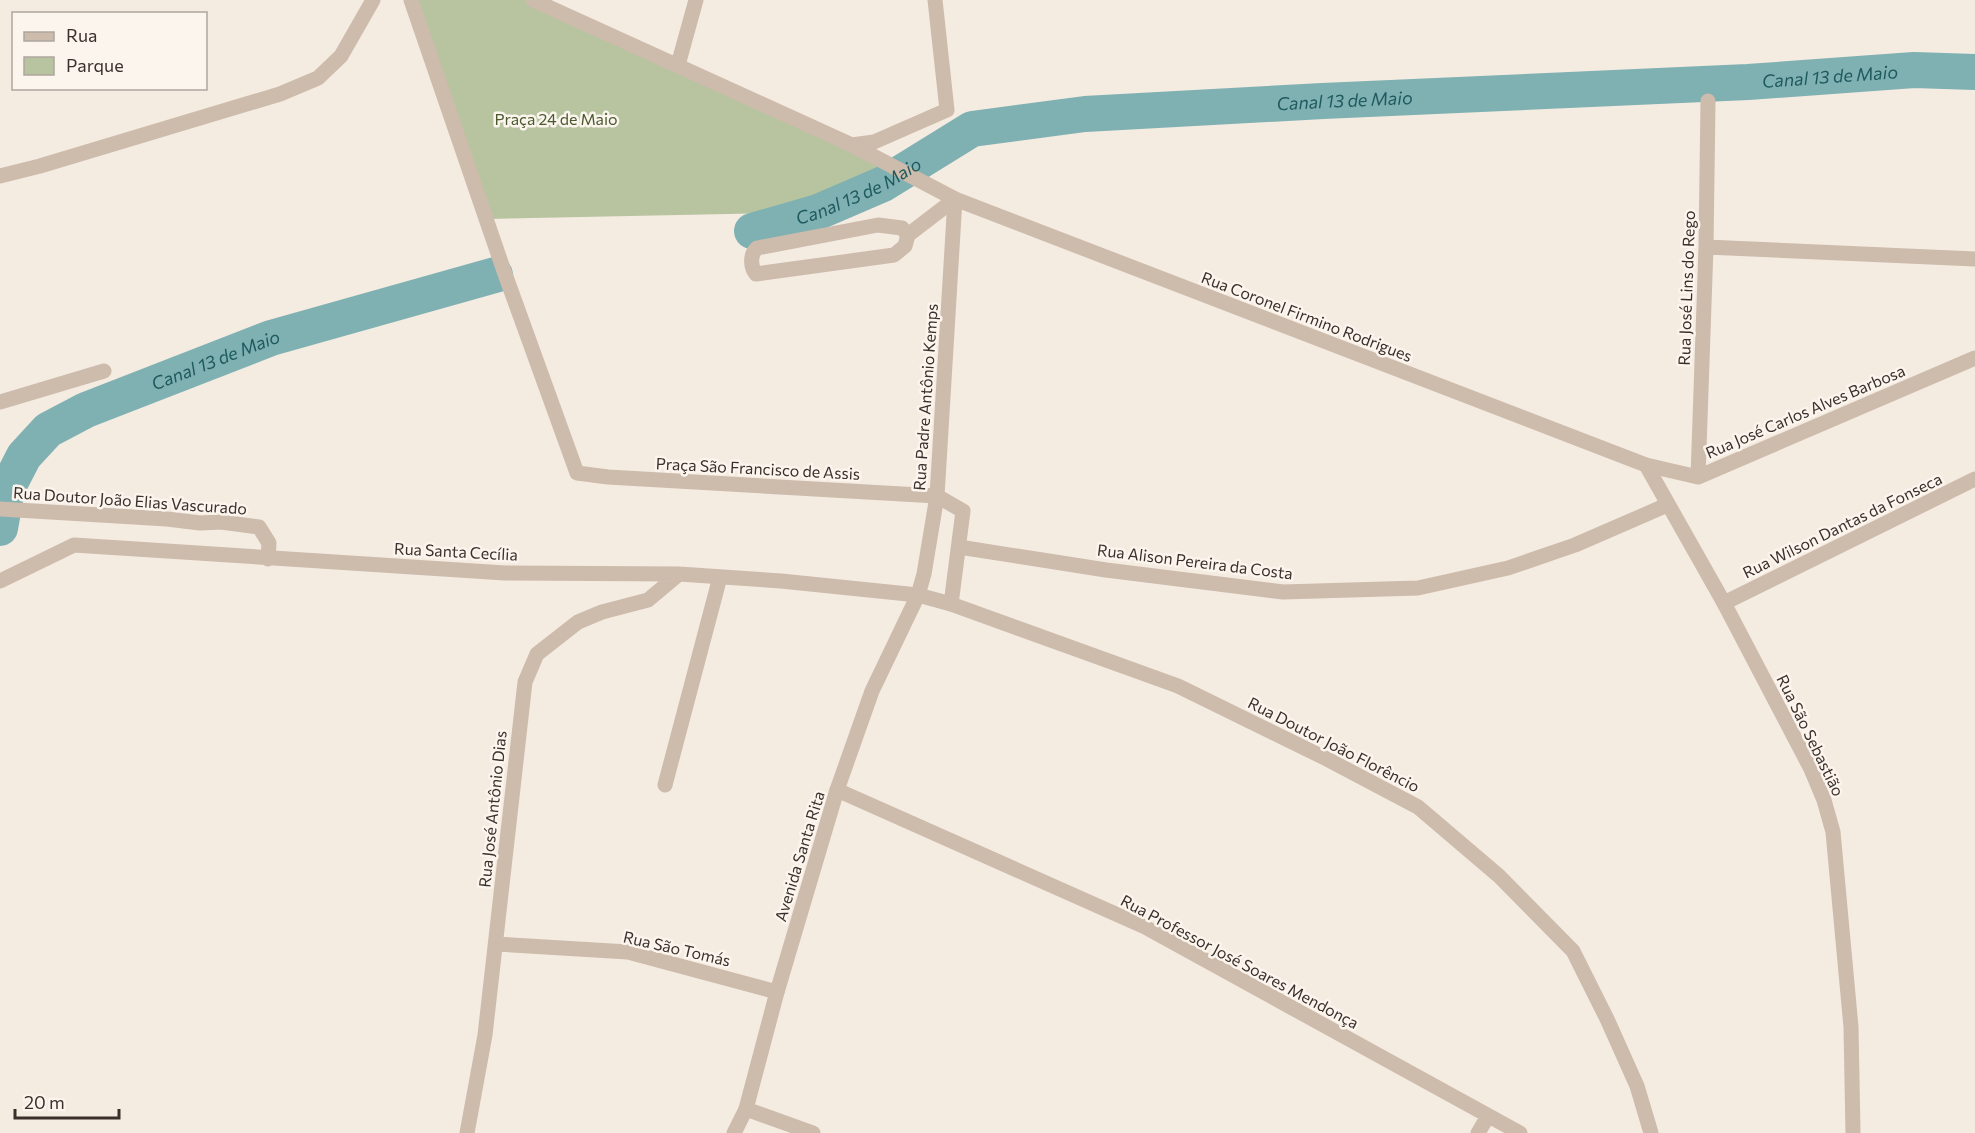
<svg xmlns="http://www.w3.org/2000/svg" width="1975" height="1133" font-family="Commissioner,sans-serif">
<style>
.green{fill:#b8c4a0}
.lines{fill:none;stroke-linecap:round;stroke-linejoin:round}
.canal{stroke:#7fb0b2;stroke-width:36}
.minor{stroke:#cdbbac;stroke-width:15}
.tertiary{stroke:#cdbbac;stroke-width:15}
.labels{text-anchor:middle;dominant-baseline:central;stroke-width:5;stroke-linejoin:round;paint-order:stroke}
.park-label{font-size:16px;fill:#4a5a2e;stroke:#fbf5ee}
.street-label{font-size:16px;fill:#3b302b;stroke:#fbf5ee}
.water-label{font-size:18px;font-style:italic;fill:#1f5a5e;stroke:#fbf5ee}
</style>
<rect width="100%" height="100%" fill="#f4ebe1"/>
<path class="green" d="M410,0H533L903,172L883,184L818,212L487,219Z"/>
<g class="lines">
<g class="canal">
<path id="s1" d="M752,231L818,212L883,184L972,129L1085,114L1323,101L1748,82L1914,70L1975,72"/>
<path id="s2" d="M0,528L7,489L24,456L48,430L86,410L271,338L495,275"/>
</g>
<path class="minor" d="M411,0L505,274L577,473L608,477L937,496
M678,65L696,0
M852,145L874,142L947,110L935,0
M908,235L902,228L878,225L757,248C750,254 750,267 756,274L894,255L905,246L908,235L955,199
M1706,247L1975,259
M0,402L104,371
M1646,465L1698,477L1975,358
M1698,477L1706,247L1708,101
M0,509L167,519L200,523L221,522L259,527L269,543L268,559
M959,547L1106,570L1283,592L1418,588L1508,568L1575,545L1667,505
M0,581L74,545L505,573L679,574L781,581L918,595
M1724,603L1975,479
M951,604L1178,686L1327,759L1418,807L1499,876L1573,951L1607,1019L1637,1086L1651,1133
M665,785L720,577
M837,790L1145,927L1520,1133
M496,944L628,952L777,992
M746,1109L813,1133
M467,1133L485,1035L525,682L537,654L578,622L602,612L648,600L679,574
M1478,1133L1488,1116"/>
<path class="tertiary" d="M533,0L852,145L955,199L1646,465L1724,603L1811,769L1824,800L1833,832L1851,1027L1853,1133
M0,176L40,166L280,94L318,78L341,56L373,0
M918,595L951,604L963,511L937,496
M734,1133L746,1109L777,992L837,790L872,691L918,595L924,574L937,496L955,199"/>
</g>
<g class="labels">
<g class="park-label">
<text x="556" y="118">Praça 24 de Maio</text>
</g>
<g class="street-label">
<text transform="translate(1686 288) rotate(-88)">Rua José Lins do Rego</text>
<text transform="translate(1307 316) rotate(21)">Rua Coronel Firmino Rodrigues</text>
<text transform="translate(925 397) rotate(-86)">Rua Padre Antônio Kemps</text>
<text transform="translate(1805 411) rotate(-23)">Rua José Carlos Alves Barbosa</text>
<text transform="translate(758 468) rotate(3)">Praça São Francisco de Assis</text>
<text transform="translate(130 500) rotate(4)">Rua Doutor João Elias Vascurado</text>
<text transform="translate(1842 525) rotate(-26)">Rua Wilson Dantas da Fonseca</text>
<text transform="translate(456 551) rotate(3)">Rua Santa Cecília</text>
<text transform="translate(1195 561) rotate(7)">Rua Alison Pereira da Costa</text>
<text transform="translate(1811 735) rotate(64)">Rua São Sebastião</text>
<text transform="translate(1334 744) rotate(27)">Rua Doutor João Florêncio</text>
<text transform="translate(492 809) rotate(-84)">Rua José Antônio Dias</text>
<text transform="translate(799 856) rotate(-73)">Avenida Santa Rita</text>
<text transform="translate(677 948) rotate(13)">Rua São Tomás</text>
<text transform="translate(1240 961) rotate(28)">Rua Professor José Soares Mendonça</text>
</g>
<g class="water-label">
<text stroke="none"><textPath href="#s1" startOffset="1104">Canal 13 de Maio</textPath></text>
<text stroke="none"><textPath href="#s1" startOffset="618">Canal 13 de Maio</textPath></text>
<text stroke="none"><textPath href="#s1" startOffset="114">Canal 13 de Maio</textPath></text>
<text stroke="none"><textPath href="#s2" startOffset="294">Canal 13 de Maio</textPath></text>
</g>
</g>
<rect x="12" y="12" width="195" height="78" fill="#fbf5ee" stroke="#aea6a0" stroke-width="1.5"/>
<rect x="24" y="32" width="30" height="9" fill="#cdbbac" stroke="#aea6a0" stroke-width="1.5"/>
<text x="66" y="42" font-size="18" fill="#3b302b">Rua</text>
<rect x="24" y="57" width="30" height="18" fill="#b8c4a0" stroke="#aea6a0" stroke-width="1.5"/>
<text x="66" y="72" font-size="18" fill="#3b302b">Parque</text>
<path d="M15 1109v9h104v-9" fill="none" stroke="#3b302b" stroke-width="3"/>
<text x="24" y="1109" font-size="18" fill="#3b302b" stroke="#fbf5ee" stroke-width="4.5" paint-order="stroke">20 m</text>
</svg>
